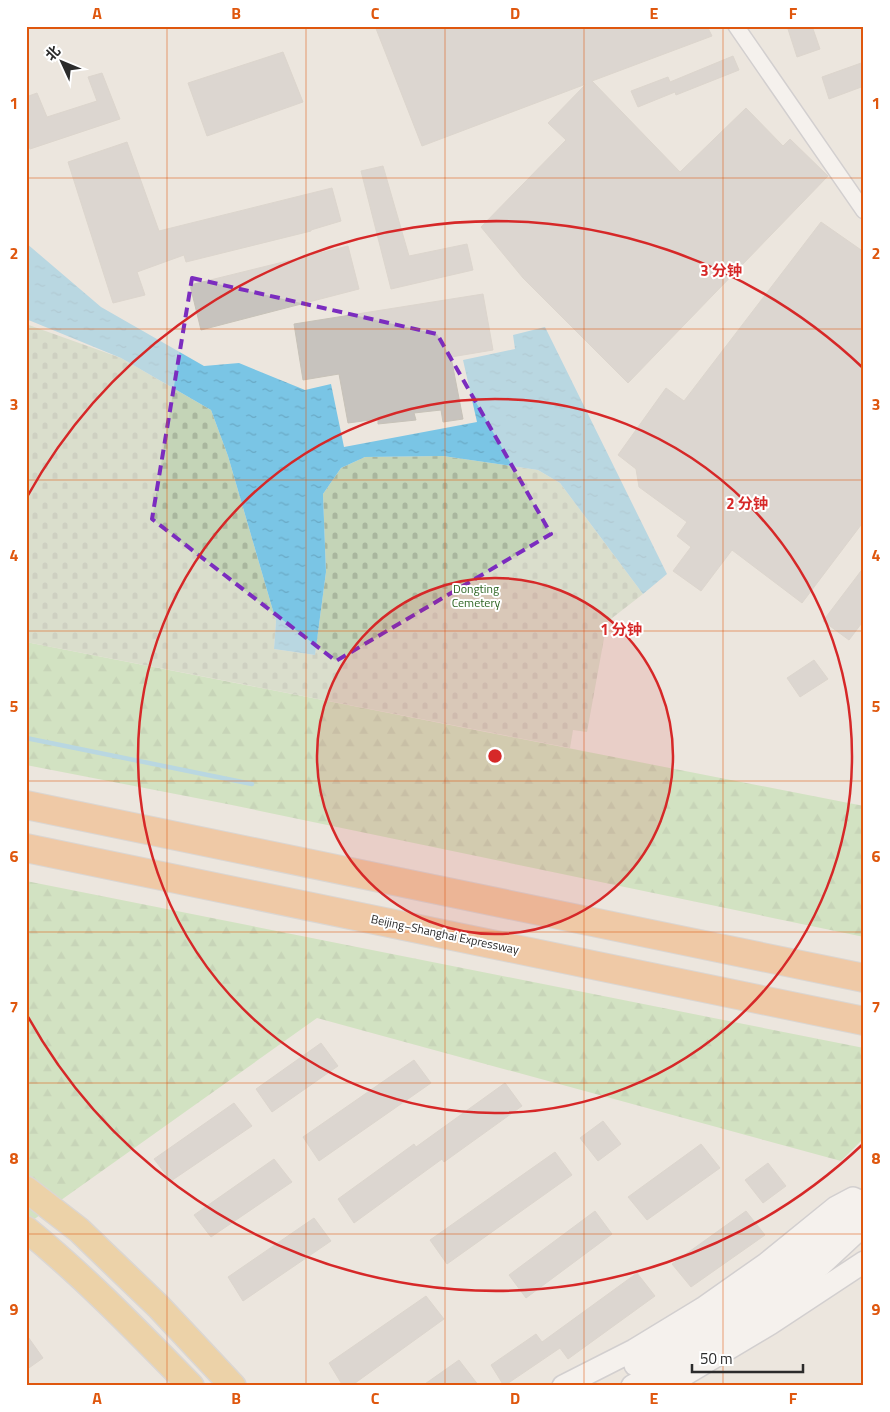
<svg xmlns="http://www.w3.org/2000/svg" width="890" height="1412" font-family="'Titillium Web','Noto Sans SC',sans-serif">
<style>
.forest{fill:url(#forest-firs)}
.cemetery{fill:url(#cemetery-stones)}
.water{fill:url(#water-ripples)}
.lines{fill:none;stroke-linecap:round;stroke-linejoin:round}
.stream{stroke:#7ac5e5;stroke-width:4.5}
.building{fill:#c7c3be;stroke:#c7c2b8}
.minor-casing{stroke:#b2b4bd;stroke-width:18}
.secondary-casing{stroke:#b2b4bd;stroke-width:24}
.trunk-casing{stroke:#c4c4c4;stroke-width:28}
.motorway-casing{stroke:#c4c4c4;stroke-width:30}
.minor{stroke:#fff;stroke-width:15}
.secondary{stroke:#fff;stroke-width:21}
.trunk{stroke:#ecba66;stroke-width:25}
.motorway{stroke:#f2a663;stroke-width:28}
.marked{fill:none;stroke:#7b2cbf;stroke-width:4;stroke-dasharray:10 6;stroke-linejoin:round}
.grid{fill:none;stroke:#df570e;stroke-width:1;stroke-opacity:0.55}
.ring{fill:none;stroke:#d62828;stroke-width:2.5}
.labels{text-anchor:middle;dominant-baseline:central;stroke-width:4;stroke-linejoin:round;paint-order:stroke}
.park-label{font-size:12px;fill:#2b6320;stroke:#fff}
.street-label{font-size:12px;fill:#2b2b2b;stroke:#fff}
.centre{fill:#d62828;stroke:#fff;stroke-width:2.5}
.ring-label{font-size:15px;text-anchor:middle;font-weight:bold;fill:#d62828;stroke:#fff;stroke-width:4;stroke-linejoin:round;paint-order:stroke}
.neatline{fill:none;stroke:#df570e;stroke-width:2}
.grid-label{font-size:16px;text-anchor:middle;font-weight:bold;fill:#df570e}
</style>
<defs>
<pattern id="forest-firs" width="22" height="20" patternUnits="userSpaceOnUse" patternTransform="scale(1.25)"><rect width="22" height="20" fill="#b2de9f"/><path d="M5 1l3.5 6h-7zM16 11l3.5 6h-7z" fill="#99bf89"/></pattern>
<pattern id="cemetery-stones" width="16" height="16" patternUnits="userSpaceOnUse" patternTransform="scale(1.25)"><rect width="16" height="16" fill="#c4d4b7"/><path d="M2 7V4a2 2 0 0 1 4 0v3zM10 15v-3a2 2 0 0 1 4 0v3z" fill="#a9b69e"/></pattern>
<pattern id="water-ripples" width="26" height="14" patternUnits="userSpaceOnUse" patternTransform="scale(1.25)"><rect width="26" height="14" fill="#7ac5e5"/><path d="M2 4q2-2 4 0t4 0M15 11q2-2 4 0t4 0" fill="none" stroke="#6aa9c5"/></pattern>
</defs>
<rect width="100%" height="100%" fill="#ece6de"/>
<path class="forest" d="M26,642L864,806V937L227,804L26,765Z
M26,881L864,1048V1138L841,1161L317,1018L26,1225Z"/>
<path class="cemetery" d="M26,324L121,358L211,410L228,456L276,621L274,649L315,655L326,572L323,494L341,468L365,457L443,456L538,470L560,483L643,594L607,622L587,732L573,730L570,748L26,642Z"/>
<path class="water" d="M26,243L101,307L204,366L239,363L305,390L331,384L344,447L477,422L463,360L515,349L513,335L545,327L667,574L643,594L560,483L538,470L443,456L365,457L341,468L323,494L326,572L315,655L274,649L276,621L228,456L211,410L121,358L26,319Z"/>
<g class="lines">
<path class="stream" d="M26,738L252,784"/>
</g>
<path class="building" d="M375,26H707L712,36L592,81L680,172L746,108L783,146L790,139L828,176L628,383L523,278L481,227L566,140L548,123L586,84L422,146Z
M787,26H812L820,49L797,57Z
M283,52L303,102L207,136L188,83Z
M733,56L739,70L676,95L675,92L638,107L631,91L668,77L670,82Z
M864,62V86L829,99L822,77Z
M102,73L120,119L30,149L26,137V97L37,93L47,117L97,101L88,77Z
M127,142L159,231L332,188L341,221L311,230V231L186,262L184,255L137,272L145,295L113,303L68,162Z
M383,166L409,256L467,244L473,270L391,289L361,171Z
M821,222L864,252V521L802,603L732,550L701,591L673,571L691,547L677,536L687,522L639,487L636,469L618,455L666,388L684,401Z
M348,246L359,289L201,330L190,285Z
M483,294L493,350L451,357L463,419L443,422L441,410L414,413L416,420L378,424V419L348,423L339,374L303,380L294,324Z
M864,567V620L849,640L823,621Z
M814,660L828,679L800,697L787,678Z
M321,1043L338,1066L272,1112L256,1089Z
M414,1060L431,1083L319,1161L303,1137Z
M505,1083L522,1106L444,1162L442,1159L354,1223L338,1199L414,1144L416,1147Z
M234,1103L252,1126L171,1181L154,1159Z
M603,1121L621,1144L598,1161L580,1138Z
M701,1144L720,1168L647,1220L628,1197Z
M555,1152L572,1175L447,1264L430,1240Z
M274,1159L292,1182L211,1237L194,1215Z
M768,1163L786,1186L763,1203L745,1180Z
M595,1211L612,1234L526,1298L509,1275Z
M746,1211L765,1235L691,1287L672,1264Z
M314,1218L331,1241L243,1301L228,1277Z
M637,1273L655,1296L568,1359L560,1348L504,1386L491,1365L536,1334L542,1342Z
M426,1296L444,1319L351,1386H343L329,1363Z
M26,1334L43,1358L26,1370Z
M459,1360L479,1386H422Z"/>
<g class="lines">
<g class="minor-casing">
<path id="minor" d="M736,26L864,211"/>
</g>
<g class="secondary-casing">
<path id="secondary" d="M635,1365C674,1344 715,1323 751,1297C791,1270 827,1237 864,1205
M563,1386L634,1350L703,1308L767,1263L836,1207L853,1198L864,1203
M632,1386L659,1371L727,1330L821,1265L864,1225
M666,1386L770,1324L864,1262"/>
</g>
<g class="trunk-casing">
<path id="trunk" d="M26,1189L79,1230L159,1307L233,1386
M26,1229C85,1277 138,1332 191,1386"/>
</g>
<g class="motorway-casing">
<path id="motorway" d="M26,805L864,978
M26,848L864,1021"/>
</g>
<use href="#minor" class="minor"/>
<use href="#secondary" class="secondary"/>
<use href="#trunk" class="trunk"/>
<use href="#motorway" class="motorway"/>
</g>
<path d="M0 0H890V1412H0ZM192,278L437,334L551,534L336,661L152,519Z" fill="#ece6de" fill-opacity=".55" fill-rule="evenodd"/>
<path class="marked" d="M192,278L437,334L551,534L336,661L152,519Z"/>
<path class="grid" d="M167,26V1386M306,26V1386M445,26V1386M584,26V1386M723,26V1386M26,178H864M26,329H864M26,480H864M26,631H864M26,781H864M26,932H864M26,1083H864M26,1234H864"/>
<circle cx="495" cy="756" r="178" fill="#d62828" fill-opacity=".12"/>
<g class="ring">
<circle cx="495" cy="756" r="178"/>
<circle cx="495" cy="756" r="357"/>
<path d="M863 1144A535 535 0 0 1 27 1015M27 497A535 535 0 0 1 863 368"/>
</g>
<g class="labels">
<g class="park-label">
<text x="476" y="588">Dongting<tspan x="476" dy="14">Cemetery</tspan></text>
</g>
<g class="street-label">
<text transform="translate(445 934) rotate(12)">Beijing–Shanghai Expressway</text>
</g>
</g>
<circle cx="495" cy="756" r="8" class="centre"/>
<g class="ring-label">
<text x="721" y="276">3 分钟</text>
<text x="747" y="509">2 分钟</text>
<text x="621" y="635">1 分钟</text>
</g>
<rect width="890" height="1412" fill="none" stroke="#ffffff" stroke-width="55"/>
<g transform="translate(62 62) rotate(314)" stroke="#ffffff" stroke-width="4" paint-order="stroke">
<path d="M0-4L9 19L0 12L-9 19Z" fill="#2b2b2b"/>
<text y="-8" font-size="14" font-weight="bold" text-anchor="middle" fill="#2b2b2b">北</text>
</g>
<path d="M692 1364v8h111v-8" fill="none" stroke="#2b2b2b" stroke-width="2.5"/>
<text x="700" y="1364" font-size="15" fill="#2b2b2b" stroke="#ffffff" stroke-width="4" paint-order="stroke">50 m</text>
<rect x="28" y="28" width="834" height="1356" class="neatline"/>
<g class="grid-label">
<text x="97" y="19">A</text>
<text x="236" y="19">B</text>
<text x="375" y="19">C</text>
<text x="515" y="19">D</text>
<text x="654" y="19">E</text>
<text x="793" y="19">F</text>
<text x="14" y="109">1</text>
<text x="876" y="109">1</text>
<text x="14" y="259">2</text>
<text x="876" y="259">2</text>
<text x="14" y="410">3</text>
<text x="876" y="410">3</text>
<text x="14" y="561">4</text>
<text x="876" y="561">4</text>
<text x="14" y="712">5</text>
<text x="876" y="712">5</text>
<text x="14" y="862">6</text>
<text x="876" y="862">6</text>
<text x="14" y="1013">7</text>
<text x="876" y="1013">7</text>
<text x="14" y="1164">8</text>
<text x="876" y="1164">8</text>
<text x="14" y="1315">9</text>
<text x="876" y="1315">9</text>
<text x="97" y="1404">A</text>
<text x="236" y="1404">B</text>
<text x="375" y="1404">C</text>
<text x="515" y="1404">D</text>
<text x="654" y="1404">E</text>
<text x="793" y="1404">F</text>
</g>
</svg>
